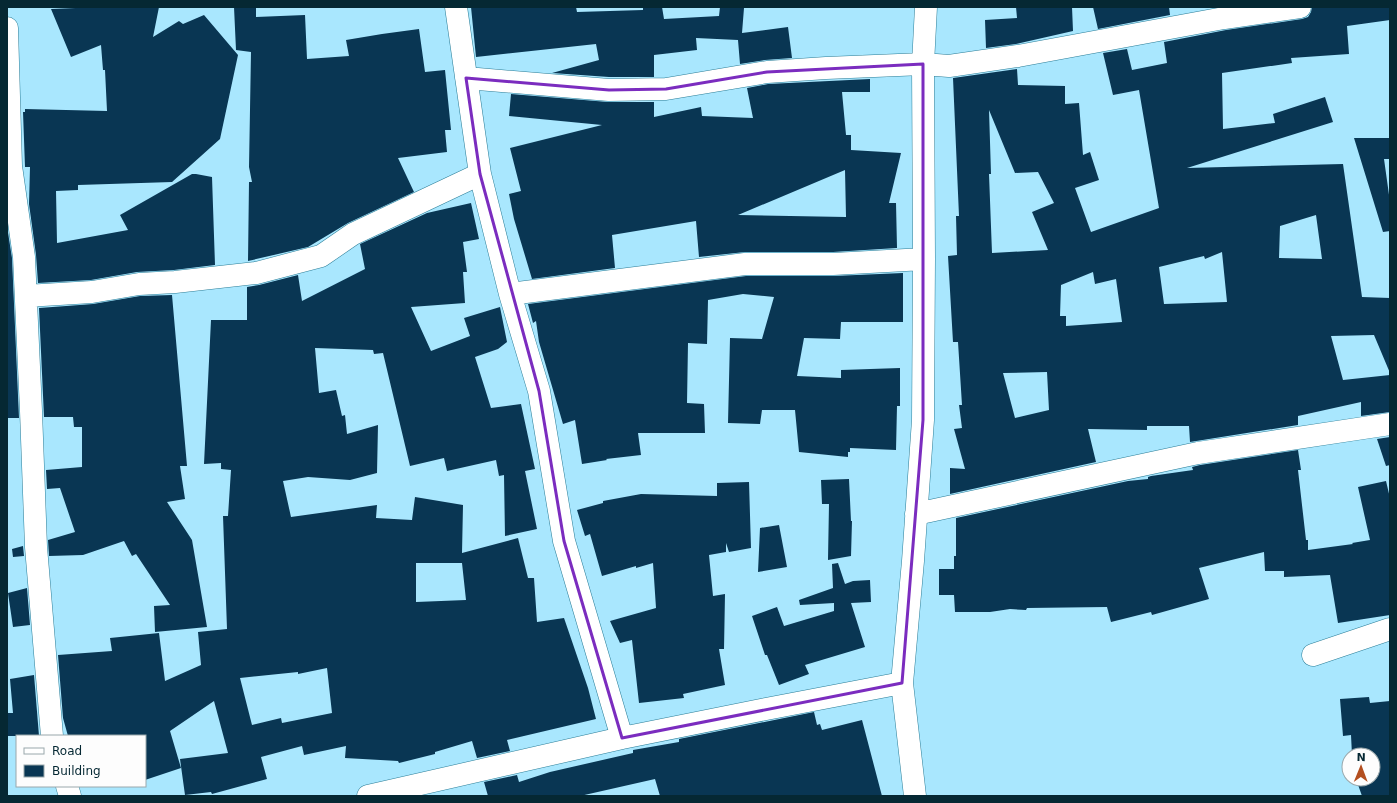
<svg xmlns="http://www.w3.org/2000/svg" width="1397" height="803" font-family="'DejaVu Sans',sans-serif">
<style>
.building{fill:#093653;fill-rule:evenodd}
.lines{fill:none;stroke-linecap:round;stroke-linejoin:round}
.minor-casing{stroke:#2b7e98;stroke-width:23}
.minor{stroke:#fff;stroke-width:22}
.marked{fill:none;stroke:#7b2cbf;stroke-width:3;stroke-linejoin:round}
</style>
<rect width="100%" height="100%" fill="#a9e7fe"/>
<path class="building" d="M100,7H159L153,37L179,21L183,24L204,15L238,55L220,139L172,182L78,185V190L56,191L57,243L128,230L120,215L192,174H196L212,177L215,265L174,270L137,272L91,280L38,283L36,255L29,204L30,167H25L23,112H25V109L107,111L105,70H103L101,45L71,57L51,9Z
M234,7H256V17L305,15L307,59L349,56L346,40L382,34L419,29L425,72L445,70L451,130H445L447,152L398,158L414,192L348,223L308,247L248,261L249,182H252L249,167L251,52L236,50Z
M471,7H576L577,12L643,10V7H662L664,19L719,16L720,7L744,8L742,33L788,27L792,58L765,60L740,64L738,40L696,38L697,50L654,55V77H609L552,73L599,60L596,44L476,57Z
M1016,7H1072L1073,31L1016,44L986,48L985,20L1017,18Z
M1093,7H1169L1170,15L1098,29Z
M1312,7H1390V20L1347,26L1349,54L1291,58L1292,63L1222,73L1223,129L1275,123L1273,114L1325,97L1333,122L1187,168L1343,164L1362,297L1390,298V373L1374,335L1331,336L1343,380L1390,375V412L1361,416V402L1298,416V425L1190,442L1189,426H1147V430L1088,429L1096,462L950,494V468L965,469L954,429L962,428L959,405H962L958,342H953L948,256L957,255L956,216H959L953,78L1017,69L1018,85L1065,86V104L1079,103L1083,155L1090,152L1099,180L1075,188L1091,232L1159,208L1139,90L1113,95L1103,53L1127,49L1132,70L1167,63L1164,42L1226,30L1302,19L1308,17L1311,12ZM989,110L1015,173L1038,172L1054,203L1032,212L1048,250L992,253L989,174H991ZM1316,215L1322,259L1279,258L1280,226ZM1222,252L1227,302L1164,304L1159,267L1204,256L1205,259ZM1093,272L1095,284L1116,279L1122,322L1066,326V316H1060L1061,285ZM1047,372L1049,410L1015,418L1003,373Z
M870,79V92H842L846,135H851V150L901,153L889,203H896L897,248L833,252H745L699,257L696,221L612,235L615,268L532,279L514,219L509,194L521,191L510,148L602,125L509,116L511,94L608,102H654V117L701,107L702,116L753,118L747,88L768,84ZM845,170L846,217L738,215Z
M1354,138H1390V159H1384L1390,202V231L1383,232Z
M471,203L479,239L463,242L467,272H463L465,303L411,307L431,351L470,336L464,318L500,307L507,342L498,349L475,357L491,408L521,404L535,469L525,471L537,529L505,536L504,475L499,476L496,460L447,471L444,458L410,466L383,353L374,354L373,350L315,348L319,393L336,390L342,416L345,415L347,434L378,425L377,473L350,480L308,477L283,481L291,517L377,505L376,518L412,520L415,497L463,505L462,553L518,538L528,578H534L537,622L564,618L588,688L596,719L507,740L510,751L477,758L472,741L435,752V754L399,763L398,761L345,758L346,746L304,755L302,746L261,757L267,779L212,794L211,792L185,795L180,759L228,753L214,701L170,731L181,768L145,780V736H68L63,718L58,655L112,651L110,638L159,633L165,681L201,665L198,632L227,629L223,516H228L231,470L221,469V463L204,464L211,320H247V287L259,285L298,275L302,301L365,269L360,244L427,213ZM416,563H462L466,600L416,602ZM327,668L332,713L282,723L281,718L252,725L240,678L298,672V674Z
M7,226L12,258L19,418H7Z
M903,273V322H841L840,339L804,338L797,376L841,378V370L900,368V406H897L896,450L850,448V452H848V457L799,452L795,410H762L760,424L728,423L730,338L762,339L774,297L743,294L708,300L707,344L688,343L687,403L704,404L705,433H638L641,455L606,459L607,460L582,464L575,420L563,424L539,342L536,321L533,323L528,304L746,276H833Z
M172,295L187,466H180L185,499L167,502L192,540L207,627L155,632L154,606L170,605L136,554L132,556L124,541L83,555L49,556L48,540L75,532L60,488L47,489L46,470L82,467V427H74L73,417H44L39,308L93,304L140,296Z
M1390,437V465L1386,466L1377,439Z
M1298,450L1301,470H1298L1306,540H1308V550L1353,544L1352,543L1370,540L1358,487L1386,481L1390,498V615L1338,623L1330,575L1284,577V571H1265L1264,552L1199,568L1209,599L1152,615L1151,612L1111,622L1107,607L1027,608L1026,610L1010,609L990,612H955L954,595H939V569H954V556H956V518L1128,481L1148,479V477L1151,476L1193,470L1192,467L1200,465Z
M849,479L851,521H852L851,556L828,560L829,504H822L821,480Z
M749,482L751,548L729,552L726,543V552L709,555L713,596L725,594L724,649H719L725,685L683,694L684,698L639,703L632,640L620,643L610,621L656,608L653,563L636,568V566L602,576L590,534L585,536L577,510L603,503V501L641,494L717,496V483Z
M779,525L787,567L758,572L760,528Z
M23,546L24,556L13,557L12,549Z
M838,563L845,584L853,581L870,580L871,602L851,603L865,647L805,665L809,674L779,685L767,655H765L752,616L777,607L784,626L834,611V603L800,605L799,600L833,588L832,564Z
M27,588L30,625L13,627L8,593Z
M34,675L39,736H8L7,713H13L10,679Z
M1369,697L1370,703L1390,701V796H1362L1356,779H1373V755H1352L1351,735L1343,736L1340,699Z
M814,712L817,725L820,724L822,730L862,720L882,796H660L655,779L580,796H488L484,782L517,775L519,782L550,772L633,753V750L679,742V739Z"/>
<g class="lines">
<g class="minor-casing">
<path id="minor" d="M456,7L480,174L510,294L539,391L564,541L622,738
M7,28L11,166L24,257L31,411L36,547L52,736
M466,78L609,90L666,89L767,72L826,68L923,64L949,66L1018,56L1224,18L1300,7
M510,294L745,264H833L924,259
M26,296L92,292L139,284L175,282L256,273L321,256L353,234L480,174
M916,514L1198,453L1390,424
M1313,655L1390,629
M67,786L70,796
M368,796L622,738L766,709L902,683
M915,796L902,683L913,561L923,420L924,259L923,64L926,7"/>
</g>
<use href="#minor" class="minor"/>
</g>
<path class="marked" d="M923,64V420L902,683L622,738L564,541L539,391L480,174L466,78L609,90L666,89L767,72Z"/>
<rect width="1397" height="803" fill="none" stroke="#052833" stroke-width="16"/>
<rect x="16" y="735" width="130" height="52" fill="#fdfdfd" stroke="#9aa8ac"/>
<rect x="24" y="748" width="20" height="6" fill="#ffffff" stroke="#9aa8ac"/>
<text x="52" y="755" font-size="12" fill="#052833">Road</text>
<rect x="24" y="765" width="20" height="12" fill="#093653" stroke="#9aa8ac"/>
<text x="52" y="775" font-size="12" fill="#052833">Building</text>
<g transform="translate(1361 767) rotate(1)"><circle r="19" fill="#fdfdfd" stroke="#9aa8ac"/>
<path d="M0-3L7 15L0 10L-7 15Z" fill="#b34e1f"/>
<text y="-6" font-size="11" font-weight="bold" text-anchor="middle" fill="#052833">N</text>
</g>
</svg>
